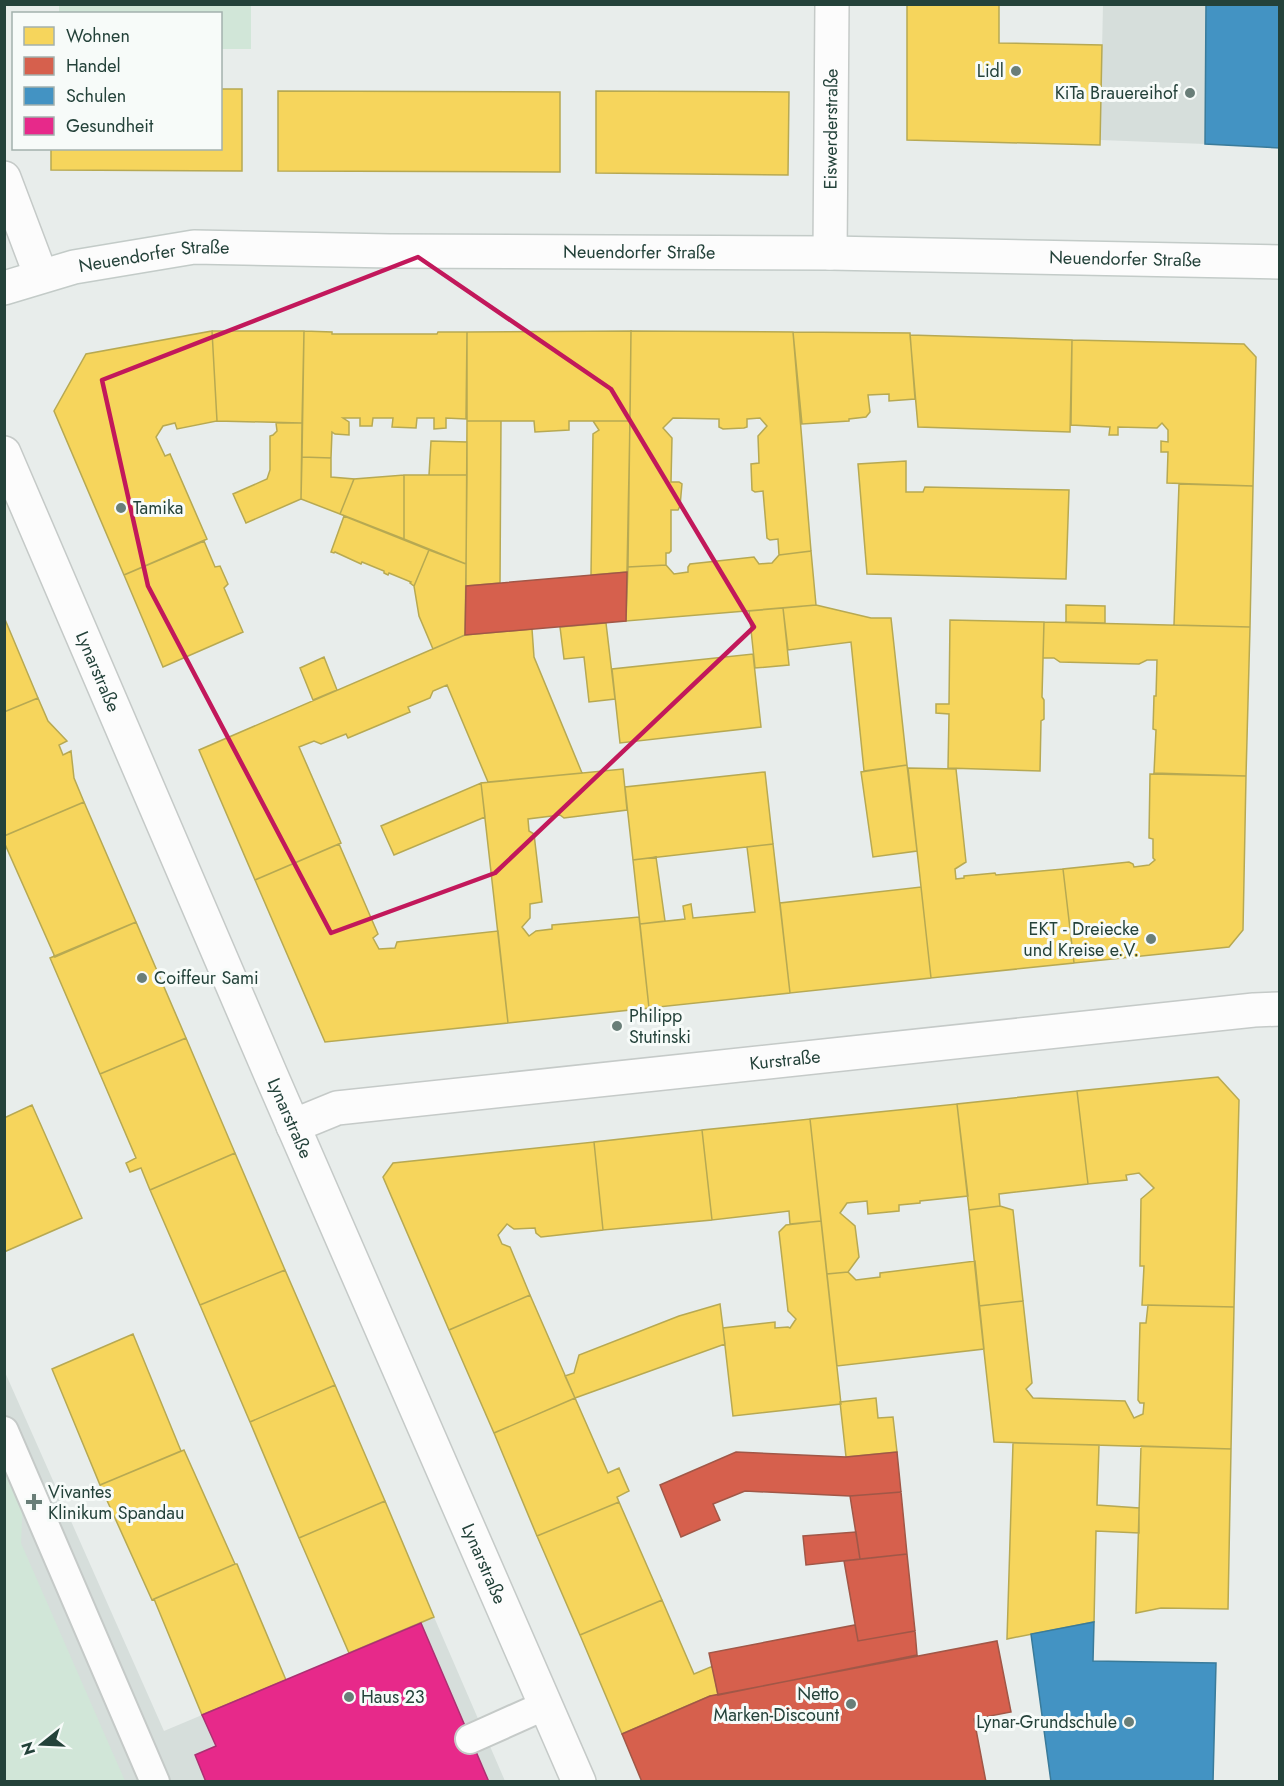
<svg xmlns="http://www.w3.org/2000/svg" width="1284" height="1786" font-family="Jost,sans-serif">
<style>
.built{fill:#d6dedb}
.green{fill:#d1e6d8}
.homes{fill:#f6d55c;stroke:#b7a952;stroke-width:1.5}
.shops{fill:#d6604d;stroke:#a15747;stroke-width:1.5}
.schools{fill:#4393c3;stroke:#3a7b9a;stroke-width:1.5}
.health{fill:#e7298a;stroke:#ac3072;stroke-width:1.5}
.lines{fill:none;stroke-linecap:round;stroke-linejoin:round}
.service-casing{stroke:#c5cac8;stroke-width:32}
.minor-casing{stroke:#c5cac8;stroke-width:36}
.tertiary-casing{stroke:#c5cac8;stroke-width:36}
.secondary-casing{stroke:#c3cbc8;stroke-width:36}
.service{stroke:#fcfcfc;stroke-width:28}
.minor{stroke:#fcfcfc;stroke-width:33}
.tertiary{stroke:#fcfcfc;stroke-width:33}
.secondary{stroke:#fcfcfc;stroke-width:33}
.marked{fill:none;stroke:#c2185b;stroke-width:4.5;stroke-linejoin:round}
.poi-dot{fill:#697e78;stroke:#f7fbf9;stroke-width:2}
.labels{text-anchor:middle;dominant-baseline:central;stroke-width:6;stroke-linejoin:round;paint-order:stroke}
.poi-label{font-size:18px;fill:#24423a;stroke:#f7fbf9;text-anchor:end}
.street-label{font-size:18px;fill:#24423a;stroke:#f7fbf9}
</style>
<rect width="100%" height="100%" fill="#e8edeb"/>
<path class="built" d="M1103,5H1279V148L1205,144L1100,140Z
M4,1370L164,1731L434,1617L505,1781H5Z"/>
<path class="green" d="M59,5H251V49H221L220,14L59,13Z
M4,1459L23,1500L21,1543L125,1781H5Z"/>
<path class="homes" d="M907,4H999V43L1102,45L1100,145L907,140Z
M220,89H242V171L51,170V148H220Z
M278,91L560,92V172L278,171Z
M596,91L789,92L788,175L596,173Z
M212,331H304L302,423L217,421Z
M212,331L217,421L177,429L175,423L163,426L156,437L165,456L170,454L207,539L124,575L54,411L86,354Z
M304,331L332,332V334H437L438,332H467L466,419L446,418V428L434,429V418H417L416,428L392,427L393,418H373L372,426H360V418H343L349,422V435L335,434L332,432L331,458L302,457Z
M631,331L630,421H569V430L535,432L534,421H467V332Z
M631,331L793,332L811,551L779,555L778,539L770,540L767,538L763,491L755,492L752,490L751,464L759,463L758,436L767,426L760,418L747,419V427L744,428L723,429L719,427V419L673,418L663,428L672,438L671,482H679L682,484L680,506L678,510H671V551L669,553H666V565L628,567Z
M793,332L910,333L915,399L889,401V394L868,395L870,412L866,417L849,419V421L802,424Z
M910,335L1072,340L1070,432L918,427Z
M1072,340L1244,344L1256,357L1253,486L1167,483L1168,452H1161V441L1168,442V430L1162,423L1157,428L1118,427V435H1109L1110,427L1071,425Z
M467,421H501L500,583L466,586Z
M593,421H630L627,572L591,575L593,434L599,430Z
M276,423H302L301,499L246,523L233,494L267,479L270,470V436L273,435L277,431Z
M431,441L467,442V475H429Z
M302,457L331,458V477L354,479L340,514L301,499Z
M906,461V492H923L925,487L1069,490L1066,579L867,574L858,464Z
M404,475H467L466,564L404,539Z
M404,475V539L340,514L354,479Z
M1179,484L1253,486L1250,627L1174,625Z
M344,516L429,550L414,586L410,583L411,582L389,573L388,575L384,573V571L362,562L361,564L335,552L334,553L331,552Z
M204,541L215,567L220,566L228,584L224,588L243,632L163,667L124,575Z
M429,550L466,564L465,635L433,649L419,616L414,586Z
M811,551L816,605L626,621L628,567L666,565L674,574L688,572V567L690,564L754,557L759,564L772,563L779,555Z
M816,605L871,618H891L907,765L864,771L851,642L788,650L783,608Z
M1066,605L1105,606V623L1066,622Z
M783,608L789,665L755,668L749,611Z
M4,617L38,698L4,712Z
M950,620L1044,622L1042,697L1044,700V719L1041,721L1040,771L948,768L949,714L936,713V704H949Z
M1044,622L1250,627L1246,776L1154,773L1156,730L1153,729L1154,696H1156L1157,660H1147L1139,664L1060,662L1054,658H1043Z
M606,623L615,699L589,702L584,657L564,659L560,627Z
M532,629L534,657L582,773L488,782L447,685L433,691L430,698L408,707L410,712L348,738L346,734L321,744L314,741L299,747L341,843L255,880L199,750L465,635Z
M753,654L761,727L620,743L612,669Z
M324,657L337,690L313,700L300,668Z
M38,698L48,721L67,741L59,745L63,755L71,751L74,778L84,802L4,836V712Z
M907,765L917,851L873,857L861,772Z
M908,768L956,769L966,862L955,869L956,879L964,878V876L995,873L996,875L1063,869L1074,963L931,978Z
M623,769L627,810L564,818L560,815L528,819L529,831L534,834L542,902L530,904V918L522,927L529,936L536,931L552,929V925L639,917L649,1008L508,1023L481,783Z
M765,772L773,844L633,860L625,787Z
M1150,774L1246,776L1243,930L1229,947L1074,963L1063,869L1129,862L1133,864L1134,867L1149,865L1155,860L1153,858V839L1149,838Z
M481,783L485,817L394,855L381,826Z
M84,802L136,922L55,957L4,842V836Z
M339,844L378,934L373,938L379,949L395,948L397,942L498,931L508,1023L325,1042L255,880Z
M773,844L790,993L649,1008L640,924L685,919L683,906L691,904L693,918L755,912L747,847Z
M656,857L665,921L640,924L633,860Z
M921,887L931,978L790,993L780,903Z
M136,922L186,1038L100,1074L50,958Z
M186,1038L235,1153L150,1190L141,1168L130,1172L126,1163L136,1158L100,1074Z
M1218,1077L1239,1100L1234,1307L1142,1305L1144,1266H1140L1141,1199L1154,1188L1139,1173L1126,1175L1127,1180L1088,1184L1077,1091Z
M1077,1091L1088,1184L999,1194L1000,1206L969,1210L957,1104Z
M957,1104L968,1196L920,1201V1203L899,1205V1211L868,1214L867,1201L847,1203L840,1213L855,1226L859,1257L848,1272L827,1274L810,1119Z
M32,1105L82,1218L4,1252V1118Z
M810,1119L821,1221L790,1224L789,1211L712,1220L702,1130Z
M702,1130L712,1220L603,1230L594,1142Z
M594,1142L603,1230L541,1237L536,1233L535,1228L514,1229L507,1224L498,1235L502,1244L510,1247L530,1295L449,1330L383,1177L393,1163Z
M235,1153L285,1270L200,1305L150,1190Z
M1000,1206L1013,1210L1023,1301L979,1306L969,1210Z
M821,1221L841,1404L733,1416L723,1328L775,1322V1328L788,1327L790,1328L796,1319L788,1311L779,1232L786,1225Z
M975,1261L984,1349L837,1366L827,1274L848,1272L856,1280L880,1277V1273Z
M285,1270L335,1385L250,1422L200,1305Z
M530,1295L575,1398L494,1433L449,1330Z
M1023,1301L1032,1383L1026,1389L1033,1398L1125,1401L1134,1418L1143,1414L1144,1403H1140L1138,1400L1140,1323H1146L1148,1305L1234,1307L1231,1449L994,1442L979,1306Z
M720,1304L725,1344L575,1398L565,1376L574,1373L579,1355L679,1316Z
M133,1334L181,1451L100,1485L52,1369Z
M335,1385L385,1501L299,1538L250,1422Z
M575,1398L608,1473L619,1468L629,1491L617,1497L619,1502L537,1536L494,1433Z
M876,1398L878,1418L893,1417L897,1452L846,1457L840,1402Z
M1013,1443L1099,1445L1097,1505L1139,1508V1533L1096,1531L1094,1622L1007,1639Z
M1141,1446L1231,1449L1228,1609L1161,1608L1136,1613Z
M184,1450L235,1564L152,1600L100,1485Z
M385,1501L434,1617L349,1653L299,1538Z
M619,1502L662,1600L580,1635L537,1536Z
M235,1564H237L286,1680L202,1715L154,1599Z
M662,1600L694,1674L713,1666L718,1695L710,1696L622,1734L580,1635Z"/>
<path class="shops" d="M627,572L626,621L465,635L466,586Z
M736,1452L846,1457L897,1452L901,1492L850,1496L745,1491L713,1504L720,1520L681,1537L660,1485Z
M901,1492L907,1554L860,1559L850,1496Z
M856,1532L860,1559L806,1565L803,1536Z
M907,1554L915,1631L858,1641L844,1561Z
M855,1625L858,1641L915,1631L917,1655L718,1695L709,1653Z
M997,1641L1011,1712L974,1719L986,1782H642L622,1734L710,1696Z"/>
<path class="schools" d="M1206,4H1280V148L1205,144Z
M1094,1622L1093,1661L1216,1663L1213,1782H1051L1031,1634Z"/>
<path class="health" d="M421,1623L489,1782H206L195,1755L216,1746L202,1715Z"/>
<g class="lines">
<g class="service-casing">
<path id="service" d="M4,1431L155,1782
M470,1739L546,1705"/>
</g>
<g class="minor-casing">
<g id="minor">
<path d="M4,178L41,276"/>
<path id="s1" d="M4,453L271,1075L579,1782"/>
<path id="s2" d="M293,1126L337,1108L1254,1010L1280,1009"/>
</g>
</g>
<g class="tertiary-casing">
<g id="tertiary">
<path id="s3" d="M830,253L832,4"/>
</g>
</g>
<g class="secondary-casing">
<g id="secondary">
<path id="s4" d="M4,288L74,267L194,247L390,251L830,253L1280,262"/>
</g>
</g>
<use href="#service" class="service"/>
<use href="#minor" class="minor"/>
<use href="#tertiary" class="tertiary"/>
<use href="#secondary" class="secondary"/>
</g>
<path class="marked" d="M418,257L611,389L754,627L495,873L331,933L148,586L102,380Z"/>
<g class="poi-dot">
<circle cx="1016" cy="71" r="6"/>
<circle cx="1190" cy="93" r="6"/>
<circle cx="121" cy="508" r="6"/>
<circle cx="1151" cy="939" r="6"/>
<circle cx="142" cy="978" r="6"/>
<circle cx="617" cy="1026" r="6"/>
<path d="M31 1493h6v6h6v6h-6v6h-6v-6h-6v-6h6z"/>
<circle cx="349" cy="1697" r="6"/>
<circle cx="851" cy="1704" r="6"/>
<circle cx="1129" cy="1722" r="6"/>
</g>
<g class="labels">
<g class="poi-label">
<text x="1004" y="71">Lidl</text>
<text x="1178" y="93">KiTa Brauereihof</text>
<text x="133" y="508" text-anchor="start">Tamika</text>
<text x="1139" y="929">EKT - Dreiecke<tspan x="1139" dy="21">und Kreise e.V.</tspan></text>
<text x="154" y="978" text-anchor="start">Coiffeur Sami</text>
<text x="629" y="1016" text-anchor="start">Philipp<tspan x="629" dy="21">Stutinski</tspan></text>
<text x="48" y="1492" text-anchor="start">Vivantes<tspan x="48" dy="21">Klinikum Spandau</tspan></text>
<text x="839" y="1694">Netto<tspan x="839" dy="21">Marken-Discount</tspan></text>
<text x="361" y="1697" text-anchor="start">Haus 23</text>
<text x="1117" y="1722">Lynar-Grundschule</text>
</g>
<g class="street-label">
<text stroke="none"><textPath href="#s3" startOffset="124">Eiswerderstraße</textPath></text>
<text stroke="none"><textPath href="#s4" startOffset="640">Neuendorfer Straße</textPath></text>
<text stroke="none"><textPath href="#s4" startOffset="154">Neuendorfer Straße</textPath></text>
<text stroke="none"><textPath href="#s4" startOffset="1126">Neuendorfer Straße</textPath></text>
<text stroke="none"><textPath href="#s1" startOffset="238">Lynarstraße</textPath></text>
<text stroke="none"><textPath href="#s2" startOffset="498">Kurstraße</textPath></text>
<text stroke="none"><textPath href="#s1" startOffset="724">Lynarstraße</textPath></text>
<text stroke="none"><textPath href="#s1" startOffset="1210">Lynarstraße</textPath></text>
</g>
</g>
<rect width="1284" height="1786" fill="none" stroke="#24423a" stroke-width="12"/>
<rect x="12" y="12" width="210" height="138" fill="#f7fbf9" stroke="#a3b1ad" stroke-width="1.5"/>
<rect x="24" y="27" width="30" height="18" fill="#f6d55c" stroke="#a3b1ad" stroke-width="1.5"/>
<text x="66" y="42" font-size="18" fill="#24423a">Wohnen</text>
<rect x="24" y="57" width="30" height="18" fill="#d6604d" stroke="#a3b1ad" stroke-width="1.5"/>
<text x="66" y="72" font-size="18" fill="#24423a">Handel</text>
<rect x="24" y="87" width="30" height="18" fill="#4393c3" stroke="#a3b1ad" stroke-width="1.5"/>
<text x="66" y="102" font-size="18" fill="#24423a">Schulen</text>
<rect x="24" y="117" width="30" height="18" fill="#e7298a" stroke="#a3b1ad" stroke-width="1.5"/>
<text x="66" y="132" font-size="18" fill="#24423a">Gesundheit</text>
<g transform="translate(42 1744) rotate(252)" stroke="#f7fbf9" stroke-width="4.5" paint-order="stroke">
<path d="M0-4.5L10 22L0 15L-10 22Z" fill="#24423a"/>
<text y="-9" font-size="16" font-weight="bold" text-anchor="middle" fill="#24423a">N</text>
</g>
</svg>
